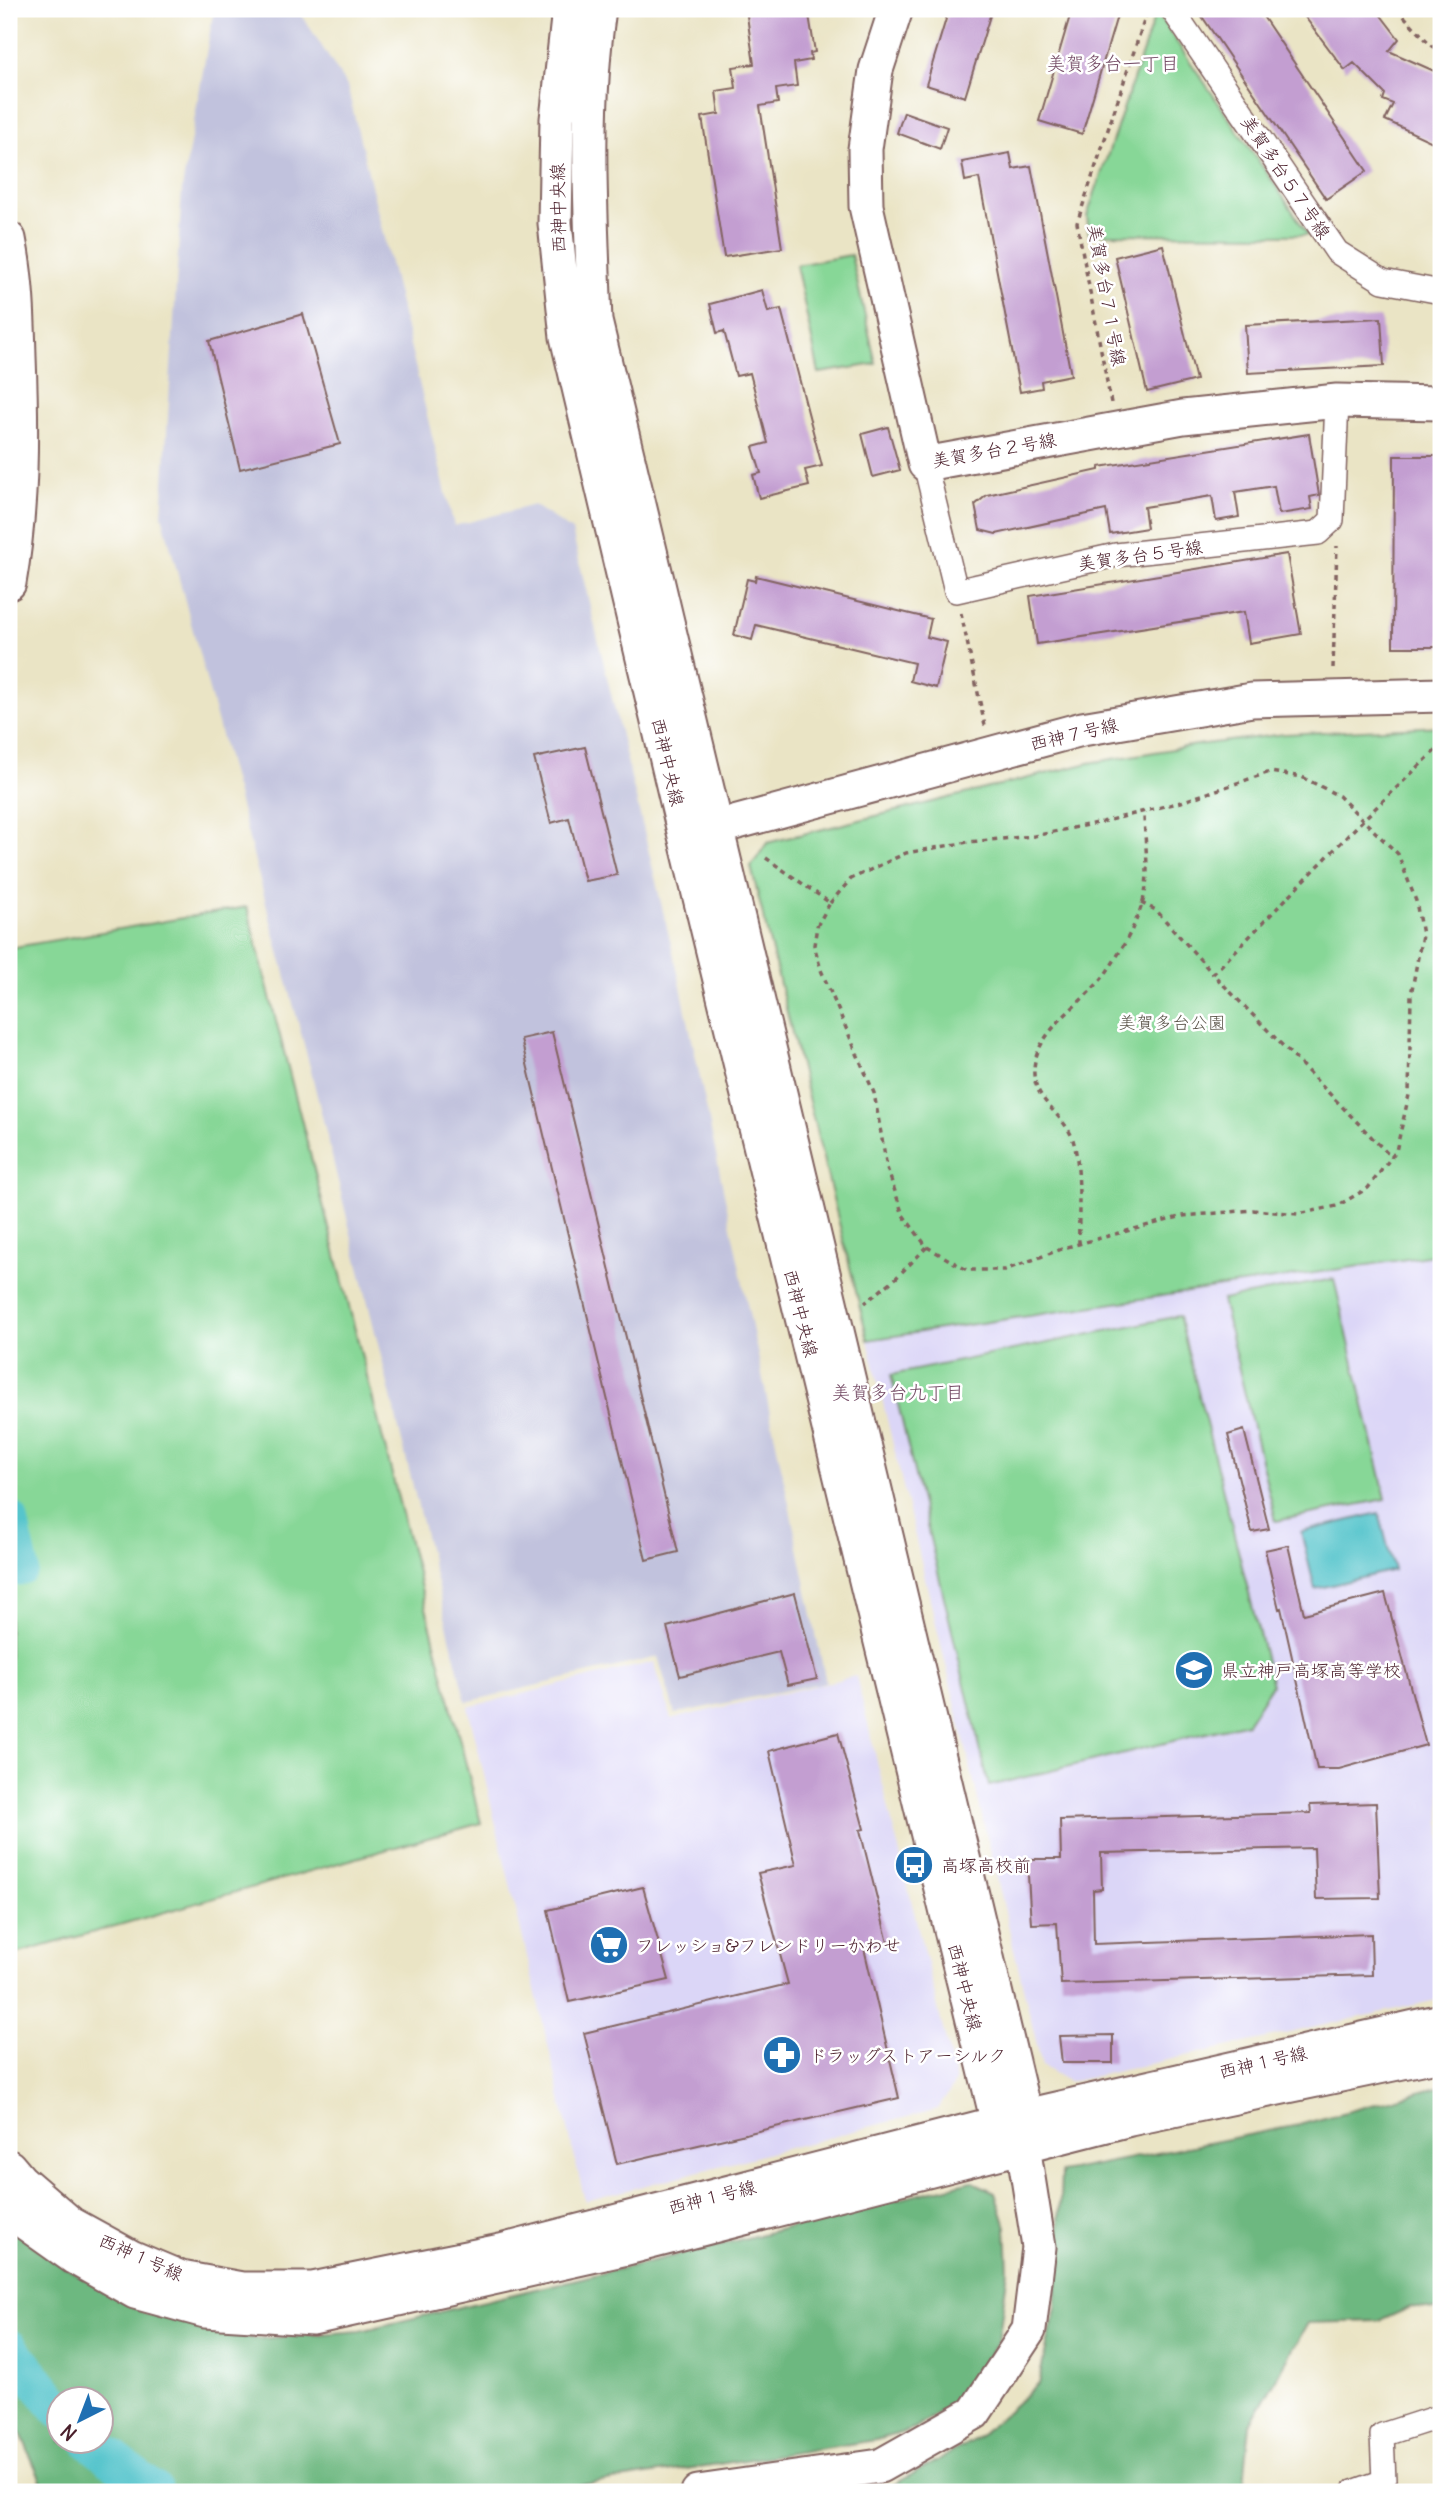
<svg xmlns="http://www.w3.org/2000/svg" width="1450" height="2501" font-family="Delius,'Klee One',sans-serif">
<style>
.built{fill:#dbd6f7}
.industrial{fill:#c1c2dd}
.green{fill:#87d797;stroke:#687b61;stroke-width:2}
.forest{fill:#6db880;stroke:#5c6c56;stroke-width:2;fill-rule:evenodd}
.water{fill:#57c5cc;stroke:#50727c;stroke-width:2}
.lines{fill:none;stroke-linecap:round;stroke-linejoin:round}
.river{stroke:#57c5cc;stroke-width:38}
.building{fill:#c39ed1}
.street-casing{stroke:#826461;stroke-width:26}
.secondary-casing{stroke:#826461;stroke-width:37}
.path{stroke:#826461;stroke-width:3.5;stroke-dasharray:5 5;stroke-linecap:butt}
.street{stroke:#fff;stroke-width:23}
.secondary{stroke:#fff;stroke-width:33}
.labels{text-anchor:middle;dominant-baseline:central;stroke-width:5;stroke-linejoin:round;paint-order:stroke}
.street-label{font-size:18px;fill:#4a1f2b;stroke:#fff}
.park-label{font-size:18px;fill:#5c564b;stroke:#fff}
.poi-label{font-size:18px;fill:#4a1f2b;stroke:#fff;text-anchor:start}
.neighbourhood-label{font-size:19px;fill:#744b65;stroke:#fff}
</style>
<rect width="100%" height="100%" fill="#fff"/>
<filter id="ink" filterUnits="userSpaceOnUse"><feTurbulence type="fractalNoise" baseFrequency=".0143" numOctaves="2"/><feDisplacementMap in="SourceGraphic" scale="14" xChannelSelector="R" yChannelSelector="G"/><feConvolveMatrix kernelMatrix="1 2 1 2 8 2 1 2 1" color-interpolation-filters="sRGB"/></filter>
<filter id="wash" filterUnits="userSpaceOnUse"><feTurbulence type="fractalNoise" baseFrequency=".00686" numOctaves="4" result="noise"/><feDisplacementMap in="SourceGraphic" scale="28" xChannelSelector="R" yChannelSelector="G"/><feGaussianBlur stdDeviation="1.57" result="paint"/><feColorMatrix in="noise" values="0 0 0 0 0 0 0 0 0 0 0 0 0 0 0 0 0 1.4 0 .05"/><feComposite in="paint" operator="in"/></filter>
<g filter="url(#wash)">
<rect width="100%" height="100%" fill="#eae4c5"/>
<path class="built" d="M1441,1254V1999L1069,2082L1042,2066L868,1340Z
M654,1662L672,1719L856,1676L956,2082L938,2109L585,2201L468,1707Z"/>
<path class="industrial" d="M214,9H298L347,86L454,526L534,505L572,531L680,982L826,1682L675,1714L658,1657L466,1702L309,1063L162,515L182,189Z"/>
<path class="green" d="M1156,12L1288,204L1308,235L1089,234L1087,216Z
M851,255L876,364L819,373L796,265Z
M1441,726V1254L868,1340L751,867L767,843L1089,763L1197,745L1285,734Z
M247,907L481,1823L9,1956V948Z
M1334,1279L1386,1499L1276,1521L1222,1300Z
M1179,1316L1272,1685L1247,1723L989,1786L891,1375Z"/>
<path class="forest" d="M1441,2086V2311L1411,2307L1380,2321L1308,2323L1250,2424L1243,2492H854L891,2486L979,2437L1038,2384L1056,2308L1061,2172L1299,2125Z
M971,2181L995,2192L1006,2227L1008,2270L998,2342L959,2398L915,2429L876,2440L587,2484L545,2492H43L44,2488L9,2405V2228L59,2264L144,2313L255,2339L360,2331L715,2246ZM60,2400H102V2442H60Z"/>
<path class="water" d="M1379,1513L1394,1570L1315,1589L1301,1532Z"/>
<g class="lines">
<path class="river" d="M9,1519L20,1567
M9,2348L60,2409
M91,2442L155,2492"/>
</g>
<g id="blocks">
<path class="building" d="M746,9H808L815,52L810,53L811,60L794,63L797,86L776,89L778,103L760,106L782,248L724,257L702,117L719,114L716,91L736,88L733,67L754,64Z
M949,9H992L965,97L926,85Z
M1072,9H1119L1082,134L1039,121Z
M1197,9H1258L1367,171L1326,199Z
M1299,9H1376L1399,39L1389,51L1441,74V146L1385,120L1393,104L1383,100L1385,94L1354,63L1345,70Z
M904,112L947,127L940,149L897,133Z
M1010,153L1013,169L1031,166L1071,375L1041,381L1042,388L1020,392L979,178L965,181L962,162Z
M1163,245L1196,380L1147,392L1115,257Z
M762,290L768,312L781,309L822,466L805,470L809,486L759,498L753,475L761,473L753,447L768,443L750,373L736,376L724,331L717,333L710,304Z
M303,314L340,444L240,469L209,341Z
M1381,318L1384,366L1248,373L1245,325Z
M888,427L900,470L873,477L862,434Z
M1309,434L1319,495L1310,497L1312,509L1279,514L1274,486L1235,492L1239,517L1216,521L1212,496L1144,507L1147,528L1110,534L1106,510L996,534L980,530L975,505L987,495L1099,470V467Z
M1394,456H1441V647H1393Z
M1287,554L1301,634L1249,643L1244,612L1037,644L1030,596Z
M756,576L931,619L927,637L947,642L936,688L910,681L914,663L756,625L752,640L734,635L747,579L755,581Z
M585,747L617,875L585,881L569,818L551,823L534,758Z
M552,1032L678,1552L646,1560L521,1039Z
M1244,1430L1269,1529L1252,1532L1228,1435Z
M1288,1545L1304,1614L1385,1593L1426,1745L1339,1769H1317L1281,1608L1279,1609L1265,1550Z
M795,1593L817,1679L788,1685L779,1652L680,1676L667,1627Z
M838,1733L864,1829L860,1830L888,1943L864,1948L899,2098L617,2164L584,2033L788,1984L758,1873L796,1865L769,1751Z
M1376,1803L1380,1898L1316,1899L1314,1848L1101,1853L1102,1889L1093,1890L1094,1944L1371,1934L1372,1975L1061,1984L1057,1923L1031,1924L1027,1859H1061L1060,1820L1311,1813L1310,1805Z
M643,1887L669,1980L569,2002L548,1910Z
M1113,2035V2063H1062L1059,2036Z"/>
</g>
</g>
<g filter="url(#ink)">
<use href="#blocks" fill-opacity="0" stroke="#826461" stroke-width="2"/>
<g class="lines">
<g class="street-casing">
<path id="street" d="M1172,9L1337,252L1383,281L1441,292
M925,464L956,591L1116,555L1318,533L1332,520L1337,401
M1353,2492L1384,2481L1382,2435L1441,2416"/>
</g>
<g class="secondary-casing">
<path id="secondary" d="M569,9L557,119L555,223L567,337L685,836L998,2123L1023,2146
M599,9C584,112 591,217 595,321L1025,2116L1023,2146L1039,2247L1029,2330L974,2413L880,2466L698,2492
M896,9L876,70L865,149L866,206L925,464L1183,417L1337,401L1441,403
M9,239C17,279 18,316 19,357C22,433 22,509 9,583
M697,833L1082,729L1252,700L1441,695
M9,2167L20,2180L71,2224L131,2257L181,2278L242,2289H313L501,2251L1025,2116L1441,2021
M9,2208L20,2219L75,2258L135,2292L205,2311L313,2318L623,2249L1130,2119L1441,2054"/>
</g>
<path class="path" d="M1397,9L1431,45L1441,51
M1111,403L1077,223L1148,9
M961,613L985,726
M1333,668L1337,546
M766,858L830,903L817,926L814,945L821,970L874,1093L887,1168L903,1215L927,1247L896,1278L865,1303
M830,903L851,879L906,853L968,842L1034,836L1102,822L1181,802L1270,772L1302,777L1339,796L1363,820L1441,745
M1141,903L1156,910L1213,974
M1079,1244C1078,1214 1082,1164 1072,1137C1062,1113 1032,1099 1034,1069C1036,1029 1085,1003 1106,973C1122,950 1143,914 1146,886C1149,863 1144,836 1144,812
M927,1247L967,1270H1005L1067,1247L1183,1216L1253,1210L1298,1214L1337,1206L1368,1188L1396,1151L1409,1095L1411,995L1422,935L1416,901L1398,854L1363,820L1213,974L1391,1157"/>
<use href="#street" class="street"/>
<use href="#secondary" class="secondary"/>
</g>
</g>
<defs>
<g id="school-disc" transform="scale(2.0125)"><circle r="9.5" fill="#1f6fb2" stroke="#fff"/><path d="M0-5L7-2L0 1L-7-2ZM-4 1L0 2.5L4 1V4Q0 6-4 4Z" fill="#fff"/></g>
<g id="bus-disc" transform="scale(2.0125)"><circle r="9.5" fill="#1f6fb2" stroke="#fff"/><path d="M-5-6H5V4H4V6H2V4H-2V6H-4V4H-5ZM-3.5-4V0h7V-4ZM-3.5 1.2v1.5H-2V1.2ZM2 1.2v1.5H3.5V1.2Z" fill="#fff"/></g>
<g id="supermarket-disc" transform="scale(2.0125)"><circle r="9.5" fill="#1f6fb2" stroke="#fff"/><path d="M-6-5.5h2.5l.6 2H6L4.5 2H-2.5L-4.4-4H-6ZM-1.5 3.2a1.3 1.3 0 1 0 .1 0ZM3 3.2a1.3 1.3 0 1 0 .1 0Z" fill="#fff"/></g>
<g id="pharmacy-disc" transform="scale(2.0125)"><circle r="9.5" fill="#1f6fb2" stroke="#fff"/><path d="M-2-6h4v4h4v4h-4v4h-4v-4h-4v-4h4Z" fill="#fff"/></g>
</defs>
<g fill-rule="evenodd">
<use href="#school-disc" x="1194" y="1670"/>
<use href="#bus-disc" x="914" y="1865"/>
<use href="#supermarket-disc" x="609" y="1945"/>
<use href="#pharmacy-disc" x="782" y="2055"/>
</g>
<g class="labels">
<g class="street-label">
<text transform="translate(1286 177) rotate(56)">美賀多台５７号線</text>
<text transform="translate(558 208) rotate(-91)">西神中央線</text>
<text transform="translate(1107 295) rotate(80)">美賀多台７１号線</text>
<text transform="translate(994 450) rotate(-10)">美賀多台２号線</text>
<text transform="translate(1140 555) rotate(-8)">美賀多台５号線</text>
<text transform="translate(1074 734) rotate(-13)">西神７号線</text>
<text transform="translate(668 762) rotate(77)">西神中央線</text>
<text transform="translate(801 1313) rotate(76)">西神中央線</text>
<text transform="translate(965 1987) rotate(76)">西神中央線</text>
<text transform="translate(1263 2062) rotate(-13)">西神１号線</text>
<text transform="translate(712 2197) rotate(-14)">西神１号線</text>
<text transform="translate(141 2257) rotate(24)">西神１号線</text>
</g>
<g class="park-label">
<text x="1172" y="1022">美賀多台公園</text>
</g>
<g class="poi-label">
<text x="1221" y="1670">県立神戸高塚高等学校</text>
<text x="941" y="1865">高塚高校前</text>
<text x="636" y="1945">フレッショ&amp;フレンドリーかわせ</text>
<text x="809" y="2055">ドラッグストアーシルク</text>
</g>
<g class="neighbourhood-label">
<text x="1113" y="63">美賀多台一丁目</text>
<text x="898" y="1392">美賀多台九丁目</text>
</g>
</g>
<rect width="1450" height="2501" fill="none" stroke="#fff" stroke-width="35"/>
<g transform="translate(80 2420) rotate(222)"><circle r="33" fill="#ffffff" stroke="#b7a5aa" stroke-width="2"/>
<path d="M0-5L12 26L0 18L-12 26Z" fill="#1f6fb2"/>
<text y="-10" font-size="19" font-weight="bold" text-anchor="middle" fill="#4a1f2b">N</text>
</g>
</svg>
